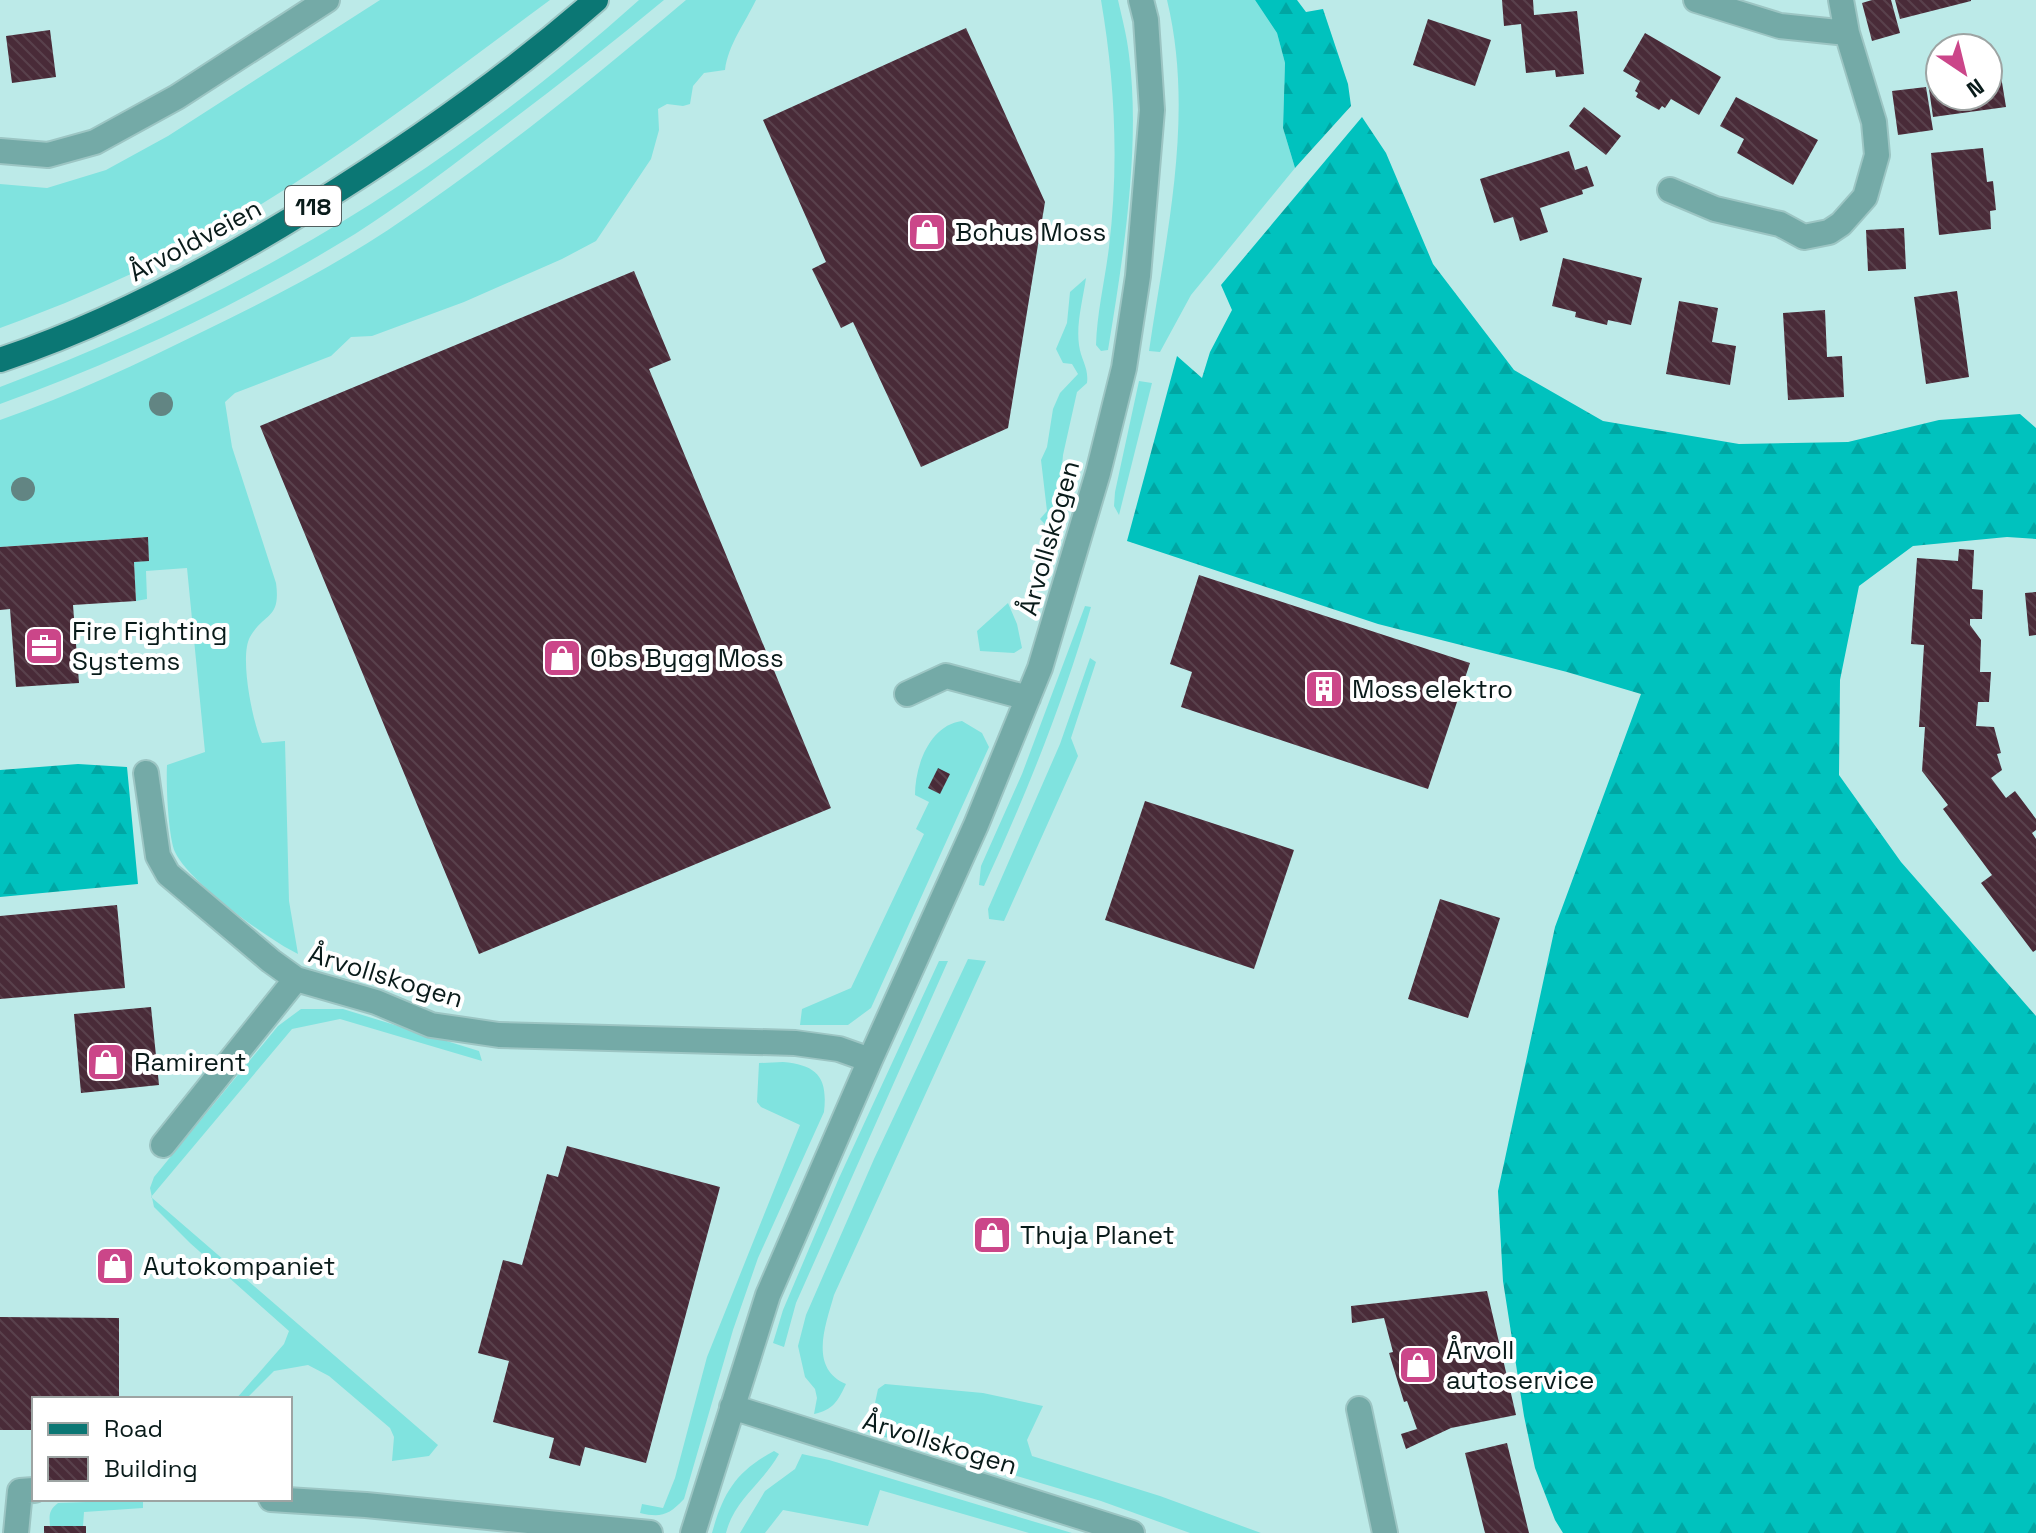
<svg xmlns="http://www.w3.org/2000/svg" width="2036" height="1533" font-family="'Space Grotesk',sans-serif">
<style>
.grass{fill:#80e3df}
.forest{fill:url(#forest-firs)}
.building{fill:url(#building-back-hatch)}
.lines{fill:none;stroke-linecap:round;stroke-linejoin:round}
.minor-casing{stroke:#9cc5c3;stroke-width:28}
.major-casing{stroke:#9cc5c3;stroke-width:28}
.minor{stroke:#74aaa7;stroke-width:24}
.major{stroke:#0b7774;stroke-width:24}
.tree{fill:#628583}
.labels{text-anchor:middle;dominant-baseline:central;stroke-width:8;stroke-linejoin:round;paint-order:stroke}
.shield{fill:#fff;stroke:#535f5f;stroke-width:2}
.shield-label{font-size:24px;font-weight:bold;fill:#091b1a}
.poi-label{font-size:26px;fill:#091b1a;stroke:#fff;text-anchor:start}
.street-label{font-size:26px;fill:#091b1a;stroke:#fff}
</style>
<defs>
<pattern id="forest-firs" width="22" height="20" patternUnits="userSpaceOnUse" patternTransform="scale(2)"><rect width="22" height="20" fill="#00c2be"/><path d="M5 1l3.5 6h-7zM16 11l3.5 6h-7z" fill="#00a6a3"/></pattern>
<pattern id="building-back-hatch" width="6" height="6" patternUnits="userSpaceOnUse" patternTransform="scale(2)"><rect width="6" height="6" fill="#492b38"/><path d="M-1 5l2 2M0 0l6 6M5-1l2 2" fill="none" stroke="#59414c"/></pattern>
</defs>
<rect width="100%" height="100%" fill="#bceae8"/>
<path class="grass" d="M380,0H550C443,79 337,162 221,228C151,267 75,301 0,328V184L47,188L106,170L168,136Z
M639,0H664C605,49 544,96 483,142C441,174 399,206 355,234C243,303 124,359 0,404V387C242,296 446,173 639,0Z
M686,0H756C745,23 728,45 725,70L704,73L693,86L690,104L683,106L667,104L658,109L659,130L651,159L596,241L562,259L464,302L372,336L351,337L331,356L235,393L225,402L232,447L276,583C281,620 264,612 250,637C239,657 253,723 262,743L285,741L289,901L298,954C268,940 188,881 175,852C168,835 166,784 167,765L205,752L187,568L146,571L147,599L136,601L134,562L149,560L147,537L0,547V420C72,395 139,363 206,330C268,300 330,268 388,230C493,160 590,81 686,0Z
M1101,0H1118C1122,18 1127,36 1129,55C1141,146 1123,259 1108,350L1101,351L1096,345C1097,312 1105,280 1109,247C1119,164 1115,82 1101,0Z
M1167,0H1255L1277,33L1285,63L1283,128L1295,168L1191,295L1160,352L1149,351C1166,235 1195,116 1167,0Z
M1086,278C1083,299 1076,324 1079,345C1081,360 1089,368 1087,383L1077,392L1063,455L1058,509L1060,540L1040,519L1047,511L1041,460L1047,447L1053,409L1060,393L1078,374L1072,364L1063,363L1056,349L1067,323L1070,292Z
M1139,381L1152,383L1119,515L1114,506L1115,492Z
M1008,603L1017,624L1022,648L1014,653L980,651L977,631Z
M1085,606L1091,607C1063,703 1026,795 984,886L979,885L981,866L1022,774Z
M1090,658L1096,662L1071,738L1078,756L1004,921L989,919L988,909L1060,744Z
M962,721L982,733L989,747L871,1008L848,1025H800L802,1009L851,988L924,834L916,829L929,802L915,795C915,765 930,725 962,721Z
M968,959L986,961L834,1295C826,1324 808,1368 846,1384C838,1401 833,1410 814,1414L817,1398L815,1389L805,1377L798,1346L806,1315L874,1159Z
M939,961H948L796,1303L784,1347L773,1343L783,1310L839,1178Z
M301,1009H343L479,1051L482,1061L340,1019L292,1029L151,1197L438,1445L429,1456L392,1461L394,1437L390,1428L329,1376L308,1365L274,1371L246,1399H236L284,1344L289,1331L190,1243L154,1207L150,1188L154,1177L278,1026Z
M783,1062C817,1065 828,1077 824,1112L758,1258L733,1330L684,1499C669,1515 661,1518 640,1513L642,1504L663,1508L675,1478L707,1357L800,1125L761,1107L757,1102L759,1063Z
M885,1384L983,1393L1043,1406L1027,1440L1032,1456L1160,1496L1261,1533H1190L1101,1501L868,1432L866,1427L871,1406L882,1412L875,1403L878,1389Z
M774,1451L779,1454C763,1483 734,1500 726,1533H712C723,1493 736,1471 774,1451Z
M802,1454L829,1460L1072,1533H1029L880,1490L868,1526L783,1510L765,1533H740L765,1491L795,1469Z
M143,1500V1508L84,1512L83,1526H50C49,1515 49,1510 58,1503Z"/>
<path class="forest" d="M1255,0H1297L1306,12L1323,9L1348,84L1351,106L1295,168L1283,128L1285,63L1277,33Z
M1362,117L1386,153L1433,264L1514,370L1603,421L1739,444L1848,442L1939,420L2020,414L2036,428V539L2007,537L1913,546L1859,586L1840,680L1839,775L1901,862L2036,1016V1533H1563L1555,1520L1535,1468L1524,1416L1503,1281L1498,1191L1555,927L1641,694L1567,672L1378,624L1127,541L1177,356L1202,378L1210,352L1232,310L1221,285Z
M78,764L127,767L138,884L0,897V770Z"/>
<path class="building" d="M1502,0H1533L1534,15L1577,11L1584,74L1556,77L1555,70L1526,73L1521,24L1504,26Z
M1872,0H1891L1900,33L1872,41L1862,3Z
M1895,0H1971V1L1900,19Z
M1428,19L1491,40L1475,86L1413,65Z
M966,28L1045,202L1008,428L921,467L853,322L841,328L812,269L826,262L763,120Z
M50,30L56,77L12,83L6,36Z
M1645,33L1721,77L1699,115L1671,99L1665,108L1662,106L1659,110L1636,97L1638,93L1635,91L1640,81L1623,71Z
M1999,64L2006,107L1933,117L1927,75L1940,73V96H1988V66Z
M1926,87L1933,130L1898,135L1892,91Z
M1736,97L1818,140L1793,185L1737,153L1744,139L1720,126Z
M1584,107L1621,136L1606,155L1569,126Z
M1983,148L1987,182L1993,181L1996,210L1990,211L1991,229L1939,235L1931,153Z
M1569,151L1575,170L1587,166L1594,186L1582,190L1583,194L1540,208L1548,232L1520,241L1513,217L1494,223L1480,179Z
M1904,228L1906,269L1868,271L1866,230Z
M1563,258L1642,278L1631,325L1608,320L1607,325L1575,317L1576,312L1552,306Z
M634,271L671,360L649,369L831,808L479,954L260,426Z
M1957,291L1969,377L1926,384L1914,297Z
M1679,301L1718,308L1712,342L1736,346L1730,385L1666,374Z
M1825,310L1827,357L1842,356L1844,397L1788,400L1783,313Z
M148,537L149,561L134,562L136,601L73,605L79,683L16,687L10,609L0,610V547Z
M1959,549L1974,550L1972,589L1983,590L1982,619H1970V625L1981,640L1980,672H1991L1989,702H1978L1976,726L1994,727L2001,753L1997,754L2002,770L1991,778L2006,798L2015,791L2036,819V830L2032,833L2036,839V950L2033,952L1981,883L1992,875L1943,809L1948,805L1922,771L1925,727H1919L1924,645L1911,644L1917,558L1958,561Z
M1199,575L1470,663L1428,789L1181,707L1192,672L1170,664Z
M2036,592V635L2029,636L2025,593Z
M938,768L950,774L940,794L928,788Z
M1145,801L1294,850L1254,969L1105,920Z
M1440,899L1500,918L1468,1018L1408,999Z
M117,905L125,988L0,999V916Z
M151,1007L159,1085L81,1093L74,1014Z
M567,1146L720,1187L646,1463L585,1447L580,1466L549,1458L554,1438L493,1422L509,1361L478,1353L503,1260L522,1265L547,1174L558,1177Z
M1487,1291L1516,1415L1451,1428L1406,1449L1401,1434L1417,1429L1407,1401L1404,1402L1389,1353L1393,1352L1384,1318L1352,1323L1351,1306Z
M0,1317L119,1318V1399H34V1430H0Z
M1507,1443L1529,1533H1485L1465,1453Z
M44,1526H86V1533H44Z"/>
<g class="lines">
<g class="minor-casing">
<path id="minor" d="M1696,0L1780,26L1847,33
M0,151L48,155L95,142L177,97L327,0
M1670,190L1715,209L1780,224L1804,237L1829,232L1841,224L1865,197L1877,155L1874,122L1847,33L1841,0
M907,694L946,676L1028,698
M146,773L158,856L168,874L271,961L296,979L376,1002L431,1025L499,1035L795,1043L839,1049L870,1060
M163,1145L296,979
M732,1407L1132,1533
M1359,1409L1385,1533
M271,1499L366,1505L650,1533
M16,1533L20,1491L34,1490
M693,1533L768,1295L870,1060L976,825L1040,668L1098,473L1124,368L1138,276L1152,110L1146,20L1141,0"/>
</g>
<g class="major-casing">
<path id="major" d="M0,360C109,324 213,268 311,207C411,145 507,78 596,0"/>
</g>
<use href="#minor" class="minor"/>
<use href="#major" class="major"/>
</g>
<g class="tree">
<circle cx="161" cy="404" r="12"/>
<circle cx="23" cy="489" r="12"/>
</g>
<defs>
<g id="shop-square" transform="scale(2)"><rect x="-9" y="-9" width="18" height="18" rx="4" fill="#cb4689" stroke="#fff"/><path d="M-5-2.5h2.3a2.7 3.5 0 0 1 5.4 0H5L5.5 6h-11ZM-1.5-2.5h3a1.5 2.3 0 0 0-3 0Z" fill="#fff"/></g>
<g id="office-square" transform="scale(2)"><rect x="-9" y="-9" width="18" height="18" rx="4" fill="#cb4689" stroke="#fff"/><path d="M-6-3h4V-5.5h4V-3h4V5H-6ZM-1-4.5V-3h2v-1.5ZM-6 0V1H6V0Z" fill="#fff"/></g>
<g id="building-square" transform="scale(2)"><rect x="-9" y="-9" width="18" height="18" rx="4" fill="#cb4689" stroke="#fff"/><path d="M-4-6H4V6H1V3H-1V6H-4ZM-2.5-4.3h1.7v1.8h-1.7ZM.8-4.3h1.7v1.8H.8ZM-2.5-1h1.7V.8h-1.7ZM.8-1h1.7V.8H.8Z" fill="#fff"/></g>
</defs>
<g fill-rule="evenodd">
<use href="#shop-square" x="927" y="232"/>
<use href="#office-square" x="44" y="646"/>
<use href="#shop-square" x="562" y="658"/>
<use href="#building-square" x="1324" y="689"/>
<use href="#shop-square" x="106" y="1062"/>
<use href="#shop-square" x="992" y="1235"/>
<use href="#shop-square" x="115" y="1266"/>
<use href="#shop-square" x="1418" y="1365"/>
</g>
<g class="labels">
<rect class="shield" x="285" y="186" width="56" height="40" rx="6"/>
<g class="shield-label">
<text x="313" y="206">118</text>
</g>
<g class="poi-label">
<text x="955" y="232">Bohus Moss</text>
<text x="72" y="631">Fire Fighting<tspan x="72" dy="30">Systems</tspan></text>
<text x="590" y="658">Obs Bygg Moss</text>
<text x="1352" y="689">Moss elektro</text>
<text x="134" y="1062">Ramirent</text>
<text x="1020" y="1235">Thuja Planet</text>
<text x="143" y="1266">Autokompaniet</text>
<text x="1446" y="1350">Årvoll<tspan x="1446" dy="30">autoservice</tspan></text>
</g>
<g class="street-label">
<text transform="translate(195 240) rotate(-28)">Årvoldveien</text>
<text transform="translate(1049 538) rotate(-74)">Årvollskogen</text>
<text transform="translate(386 976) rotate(17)">Årvollskogen</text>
<text transform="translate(940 1443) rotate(17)">Årvollskogen</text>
</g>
</g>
<rect x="32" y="1397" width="260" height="104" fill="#ffffff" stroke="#9da4a3" stroke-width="2"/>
<rect x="48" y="1423" width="40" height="12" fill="#0b7774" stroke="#9da4a3" stroke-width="2"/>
<text x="104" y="1437" font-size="24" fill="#091b1a">Road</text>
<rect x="48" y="1457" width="40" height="24" fill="url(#building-back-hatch)" stroke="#9da4a3" stroke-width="2"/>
<text x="104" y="1477" font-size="24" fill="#091b1a">Building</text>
<g transform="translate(1964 72) rotate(145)"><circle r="38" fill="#ffffff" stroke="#9da4a3" stroke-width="2"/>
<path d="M0-6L14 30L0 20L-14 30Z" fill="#cb4689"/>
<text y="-12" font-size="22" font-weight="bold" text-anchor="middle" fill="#091b1a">N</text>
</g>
</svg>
